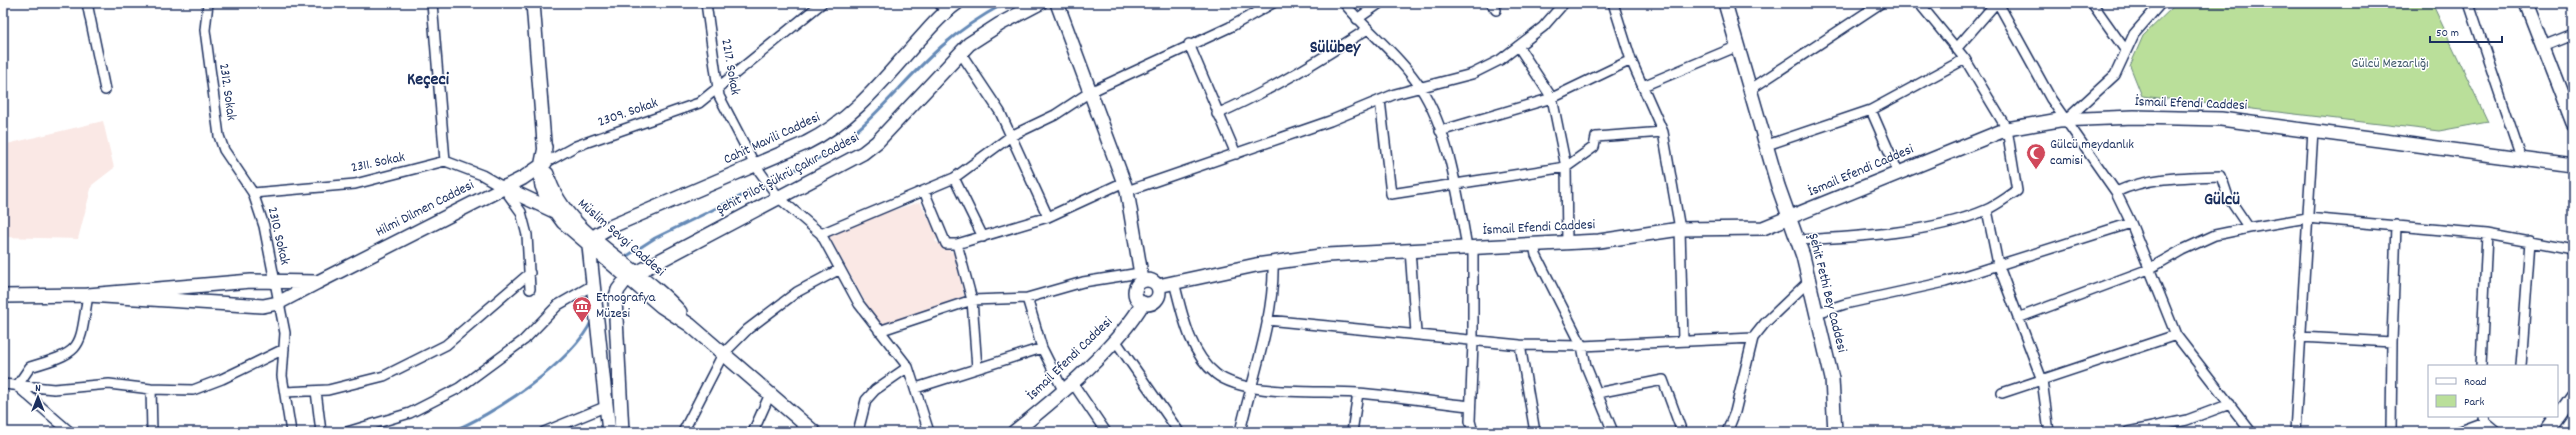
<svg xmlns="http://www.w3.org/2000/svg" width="2576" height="435" font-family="Dekko,sans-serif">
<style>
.built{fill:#fae8e5}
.green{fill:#badf9a;stroke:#6a877c}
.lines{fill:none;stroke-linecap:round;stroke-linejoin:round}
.stream{stroke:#658ab7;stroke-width:3}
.street-casing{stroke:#1b2f5e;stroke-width:12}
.secondary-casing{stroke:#1b2f5e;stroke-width:16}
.street{stroke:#fff;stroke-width:9}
.secondary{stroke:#fff;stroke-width:13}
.labels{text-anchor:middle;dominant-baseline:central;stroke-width:3;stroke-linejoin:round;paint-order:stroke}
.park-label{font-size:14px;fill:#435b6d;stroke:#fff}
.street-label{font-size:14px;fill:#1b2f5e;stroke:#fff}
.poi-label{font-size:14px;fill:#1b2f5e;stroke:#fff;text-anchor:start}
.district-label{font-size:18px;font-weight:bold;fill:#1b2f5e;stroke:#fff}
</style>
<rect width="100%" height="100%" fill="#fff"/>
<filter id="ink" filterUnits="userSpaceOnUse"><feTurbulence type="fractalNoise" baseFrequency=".025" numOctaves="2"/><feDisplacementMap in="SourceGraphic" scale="8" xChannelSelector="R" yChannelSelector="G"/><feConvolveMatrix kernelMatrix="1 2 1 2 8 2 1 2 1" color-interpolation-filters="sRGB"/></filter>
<g filter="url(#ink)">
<path class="built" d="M103,121L114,168L92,185L78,239L3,237V145Z
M920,202L938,237L935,241L954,253L964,296L884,326L872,314L829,236L871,217Z"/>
<path class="green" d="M2177,3H2432L2488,122L2439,131L2142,96L2130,66L2143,36Z"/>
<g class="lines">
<path class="stream" d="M627,256L655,238L823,156C871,126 901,82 942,46C961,29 983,15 1005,3
M450,432C492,416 573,362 592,320"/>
<g class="street-casing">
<path id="street" d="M87,3L105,90
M208,3L205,30L219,136L224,150L253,193L264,226L285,333L282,376L291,432
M432,3L445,161
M706,3L719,96L755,165L779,198L821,234L859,304L908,367L929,432
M939,3L946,12
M1344,3C1368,32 1400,56 1420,87C1449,131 1458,196 1467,247
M1491,3L1496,10
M1613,3L1631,60L1663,132L1680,229L1683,341
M1998,3L2051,99L2116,192L2131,223L2176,335L2251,432
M2092,3L2126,51
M2469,3L2521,157
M2573,3V4
M1357,19L1380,3
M1189,44L1236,154
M1518,46L1552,98L1566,167L1567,243
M2543,46L2573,34
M1956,49L1996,3
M960,52L1000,112L1048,217
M1643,86L1738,46
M1751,89L1881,3
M1380,100L1391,194L1566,167L1594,147L1596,137L1663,132
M1871,110L1898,172
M1217,114C1270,91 1318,61 1366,30
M2066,120L2115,75L2134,34L2161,3
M1440,131L1552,98L1631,60
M1767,145L1871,110L1965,59
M545,163L576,146L699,103L822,3
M954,178L983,237
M924,191L946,244H957L1048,217L1124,182
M1127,191L1330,121L1395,94L1472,74L1500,60L1543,27L1564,3
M2116,192C2148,177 2185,177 2221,176L2228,197L2249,228L2307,218L2487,234L2573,250
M253,193L355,184L445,161L482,175L503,187L521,212L527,235L530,289
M1987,210L1998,264L2042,380L2049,432
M821,234L954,178L1011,136L1055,115L1090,92L1230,27L1273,3
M1799,240C1856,237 1933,233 1986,210C1997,205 2007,197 2017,191L2007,129L1965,59L1919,3
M957,244L972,300L977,368
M1534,245L1536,255L1582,346L1586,366L1613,432
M1410,250L1416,333
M1174,282C1182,312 1189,353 1216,374C1245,397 1321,390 1358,393C1396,396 1433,402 1470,406
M1027,298L1042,348L1063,390
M1817,313L1845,304L1945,282L2131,223
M2018,318L2149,269L2182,250L2215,235L2249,228
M1267,320L1520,345L1582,346L1753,338
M879,331L972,300L1027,298L1083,282L1140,273
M2300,337L2392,342L2396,225
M1115,340L1179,432
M1520,345L1535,432
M2481,366L2487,234
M2521,366L2530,241
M1072,382L1106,432
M3,384L54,389L109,384L151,389L193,390L222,379L284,349
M916,388L1042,348
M151,389L152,432
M316,391L321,432
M285,392L328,390L384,376L446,345L530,273
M1597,393L1663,380L1682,432
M2002,393L2176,335
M2484,416L2485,422L2497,432
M70,432L17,386L30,367C85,351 79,349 88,295
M347,432L410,413L459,388L524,340L558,305L593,285
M544,432L607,406
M683,432L723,354L748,329L797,292L840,269
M753,432L770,394
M858,432L866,400L875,390L908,367
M1240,432C1252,378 1275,317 1273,262
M1352,432L1358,393
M1473,432L1470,421L1473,342V247
M1727,432L1735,412L1753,338L1765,323L1809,281
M2128,432L2187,420L2230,404
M2295,432L2313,130
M2391,432L2392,342
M2458,432L2485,422"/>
</g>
<g class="secondary-casing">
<path id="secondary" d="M533,3L545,155
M1057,3L1127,191L1142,280
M1725,3L1778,186L1803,256L1832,379L1835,432
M2526,3L2573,124
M545,147L540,172L542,186L549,203L563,222L661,306L690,325L814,432
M547,174C563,234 641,267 680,312
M503,187L554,211
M1135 292a12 12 0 1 1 24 0a12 12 0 1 1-24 0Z
M318,282L523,178L545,163
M1158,286L1256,265L1327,255L1599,241L1680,229L1763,228L2007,129L2059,120L2134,117L2221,119L2573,166
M3,296L88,295L263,306L278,303L318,282L251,281L88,295
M609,432L589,246L598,234L610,227L806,143C853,120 884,79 918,41C930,28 942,13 957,3
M622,432L615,299L618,290L627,278L863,153L877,142L969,44L1000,24L1040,3
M1014,432C1056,399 1116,349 1143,303
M2547,432L2573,396"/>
</g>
<use href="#street" class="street"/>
<use href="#secondary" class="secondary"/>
</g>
</g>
<defs>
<g id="mosque-pin" transform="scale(1)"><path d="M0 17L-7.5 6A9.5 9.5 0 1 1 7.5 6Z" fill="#d1495b" stroke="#fff"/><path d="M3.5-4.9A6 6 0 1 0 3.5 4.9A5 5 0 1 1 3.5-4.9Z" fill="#fff"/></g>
<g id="museum-pin" transform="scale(1)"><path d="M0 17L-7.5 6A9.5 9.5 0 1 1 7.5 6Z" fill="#d1495b" stroke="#fff"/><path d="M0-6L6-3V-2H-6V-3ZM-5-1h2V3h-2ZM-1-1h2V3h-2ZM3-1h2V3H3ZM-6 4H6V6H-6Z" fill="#fff"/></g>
</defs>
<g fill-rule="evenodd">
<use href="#mosque-pin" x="2036" y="153"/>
<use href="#museum-pin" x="582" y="306"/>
</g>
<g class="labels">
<g class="park-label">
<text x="2390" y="64">Gülcü Mezarlığı</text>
</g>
<g class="street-label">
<text transform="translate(730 67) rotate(80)">2217. Sokak</text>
<text transform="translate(227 92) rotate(82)">2312. Sokak</text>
<text transform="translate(2191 104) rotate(2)">İsmail Efendi Caddesi</text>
<text transform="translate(628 113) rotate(-19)">2309. Sokak</text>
<text transform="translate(772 139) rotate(-25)">Cahit Mavili Caddesi</text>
<text transform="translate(378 163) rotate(-12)">2311. Sokak</text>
<text transform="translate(1861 171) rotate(-23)">İsmail Efendi Caddesi</text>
<text transform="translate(788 174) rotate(-28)">Şehit Pilot Şükrü Çakır Caddesi</text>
<text transform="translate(425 209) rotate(-27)">Hilmi Dilmen Caddesi</text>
<text transform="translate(1539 228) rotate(-3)">İsmail Efendi Caddesi</text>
<text transform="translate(278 236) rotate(77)">2310. Sokak</text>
<text transform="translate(621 238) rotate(41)">Müslim Sevgi Caddesi</text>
<text transform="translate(1827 293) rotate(76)">Şehit Fethi Bey Caddesi</text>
<text transform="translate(1070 359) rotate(-44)">İsmail Efendi Caddesi</text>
</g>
<g class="poi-label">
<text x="2050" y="145">Gülcü meydanlık<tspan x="2050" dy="16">camisi</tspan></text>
<text x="596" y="298">Etnografya<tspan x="596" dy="16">Müzesi</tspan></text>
</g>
<g class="district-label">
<text x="1335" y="48">Sülübey</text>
<text x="428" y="80">Keçeci</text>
<text x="2222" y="200">Gülcü</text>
</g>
</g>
<rect width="2576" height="435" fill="none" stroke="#fff" stroke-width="16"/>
<rect x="8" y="8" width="2560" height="419" fill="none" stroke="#1b2f5e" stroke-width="1.5" filter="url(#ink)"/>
<rect x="2428" y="365" width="130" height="52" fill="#ffffff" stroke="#a4acbf"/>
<rect x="2436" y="378" width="20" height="6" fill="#ffffff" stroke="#a4acbf"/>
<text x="2464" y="385" font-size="12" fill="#1b2f5e">Road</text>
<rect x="2436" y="395" width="20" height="12" fill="#badf9a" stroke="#a4acbf"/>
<text x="2464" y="405" font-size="12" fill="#1b2f5e">Park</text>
<g transform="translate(38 397)" stroke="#ffffff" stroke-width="3" paint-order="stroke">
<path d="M0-3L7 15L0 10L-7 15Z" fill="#1b2f5e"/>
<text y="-6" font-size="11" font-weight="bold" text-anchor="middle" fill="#1b2f5e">N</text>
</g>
<path d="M2430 36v6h72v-6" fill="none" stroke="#1b2f5e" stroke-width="2"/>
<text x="2436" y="36" font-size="12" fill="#1b2f5e" stroke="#ffffff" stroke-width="3" paint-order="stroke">50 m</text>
</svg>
